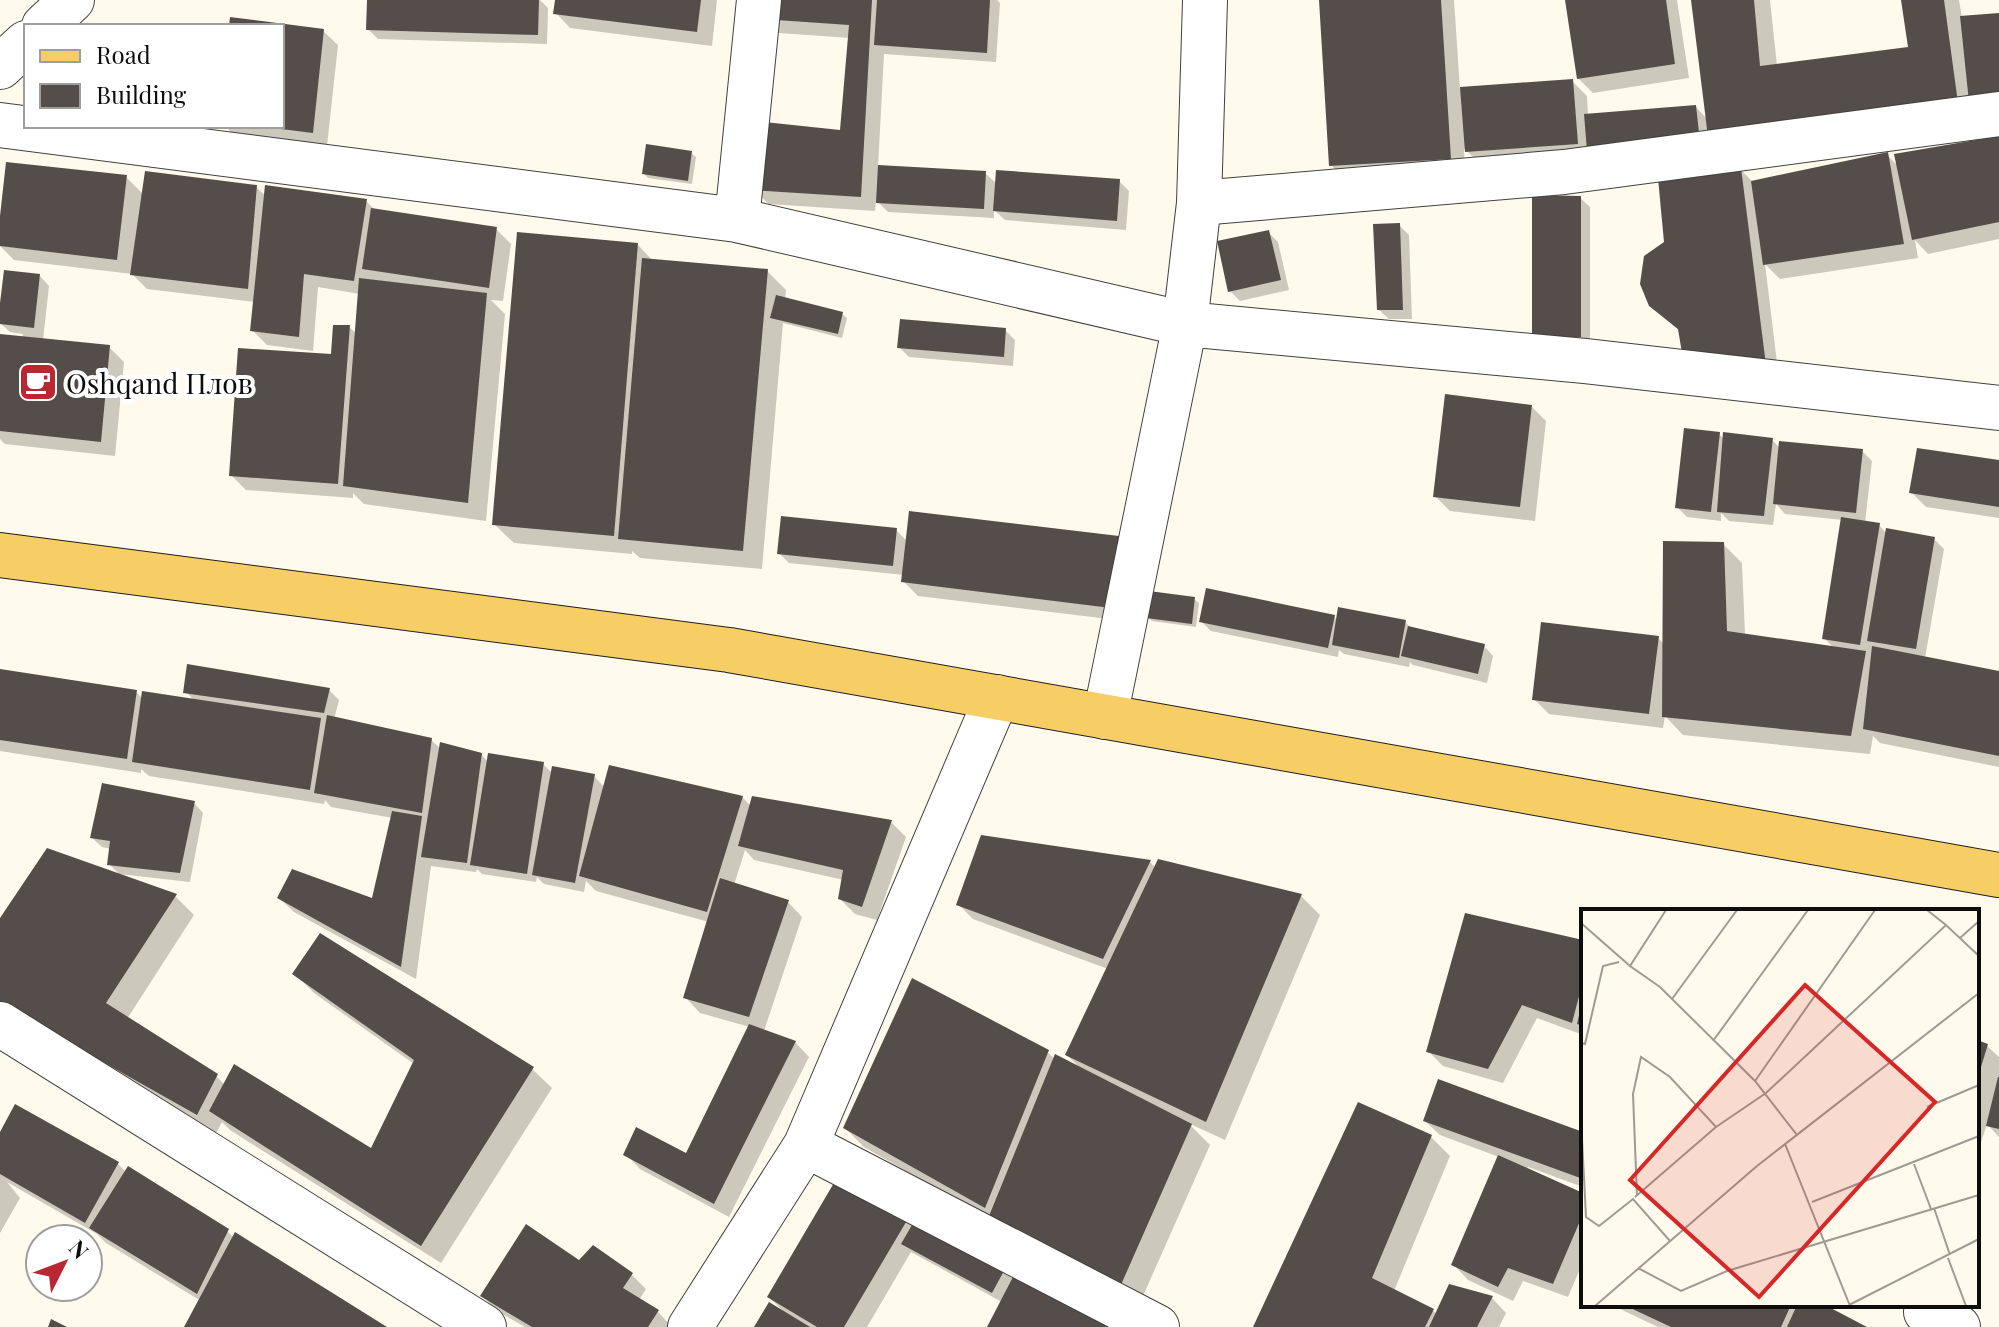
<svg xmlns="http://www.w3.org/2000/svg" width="1999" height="1327" font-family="'Playfair Display',serif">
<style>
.shadow{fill:#0003}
.building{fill:#554d49}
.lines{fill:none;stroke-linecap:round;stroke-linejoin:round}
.minor-casing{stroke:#404040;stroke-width:46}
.major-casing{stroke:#1e1e1e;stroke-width:46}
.minor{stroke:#fff;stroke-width:44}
.major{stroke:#f6ce65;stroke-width:44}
.labels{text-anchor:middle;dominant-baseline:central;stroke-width:8;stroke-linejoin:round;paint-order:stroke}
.poi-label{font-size:28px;fill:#0d0d0d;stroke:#fff;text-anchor:start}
.inset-road{fill:none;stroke:#9e9b93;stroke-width:2}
.view{fill:#d62828;fill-opacity:0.15;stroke:#d62828;stroke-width:4}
.inset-edge{fill:none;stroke:#0d0d0d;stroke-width:4}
</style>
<rect width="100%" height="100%" fill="#fffaec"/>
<path class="shadow" d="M369,0H540L548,8L547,44L378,39L368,29Z
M557,0H717L712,46L570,28L556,13Z
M765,0H997L1000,3L996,62L884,54L878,167L985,173L997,184L1119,181L1129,191L1126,230L1005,220L994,210V218L888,212L876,200L875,211L769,204L754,190L842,132L850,38L779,33L764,19Z
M1321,0H1454L1460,89L1572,81L1587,96L1588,115L1696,107L1708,120L1693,0H1770L1777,66L1910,48L1903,0H1959L1962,18L1999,15V115L1482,166L1464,148L1465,173L1346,180L1331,165Z
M1567,0H1677L1689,78L1593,93L1578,78Z
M232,19L323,31L338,45L327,146L235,136L225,126H282V26H231Z
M1999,138V239L1928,254L1915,240L1918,258L1780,279L1765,264L1779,379L1681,332L1651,305L1667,243L1741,170L1753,182L1887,155L1898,166Z
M691,153L696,157L692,184L648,178L644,174Z
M126,177L144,195L256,187L266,196L366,201L376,211L496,229L511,244L503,301L491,300L505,314L486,521L364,504L353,493V498L246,490L231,475L333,356L349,327L357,334L360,294L318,287L313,351L267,345L252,330L255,302L147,289L132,274L14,260L0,246V234Z
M1580,198L1590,207V346H1543Z
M1399,225L1409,235L1412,319H1389L1379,310Z
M1268,232L1278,242L1289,290L1240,301L1230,291Z
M638,245L653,261L767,271L786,290L785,300L842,314L847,318L842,338L783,323L762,569L640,558L632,551V554L514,543L494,524Z
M40,276L49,286L43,340L109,347L124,362L115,456L5,444L0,439V336L22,338L23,334L10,332L0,323Z
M1005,330L1015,340L1013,366L909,357L899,347Z
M1532,407L1546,421L1535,521L1450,511L1435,496Z
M1719,434L1725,440H1772L1780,448L1862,451L1872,461L1865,523L1879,525L1887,534L1934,539L1944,549L1925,658L1999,673V767L1880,743L1873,736L1870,754L1683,735L1665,716L1663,728L1549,714L1534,699L1658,638L1665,645L1723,544L1742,563L1745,635L1834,648L1824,638L1843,520L1785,514L1776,504L1773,525L1729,521L1721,513V521L1687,517L1677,507Z
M1999,462V518L1926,507L1911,492Z
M896,530L908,542L1118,538L1133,553L1125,621L918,596L903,581L904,575L789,563L779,553Z
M1194,599L1199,603L1196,627L1152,621L1148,617Z
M1334,617L1338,621L1405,622L1413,630L1484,646L1493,656L1487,683L1413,665L1410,662L1409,667L1344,654L1339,650L1338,657L1211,631L1201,621Z
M0,671L136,692L143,699L195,701L186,692L329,690L339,700L334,719L431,740L441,749L481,754L488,762L543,764L553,774L594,776L605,788L742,797L751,806L891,822L906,837L877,920L855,914L840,899L844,880L754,860L745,850L734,885L788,902L802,917L764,1031L795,1042L809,1057L729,1217L640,1169L626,1154L687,1155L750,1027L700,1013L686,998L709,922L596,891L586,881L584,892L544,884L537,877L536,882L482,874L477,869L476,872L431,866L416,979L294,912L279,898L373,900L393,818L331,807L325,800L324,804L149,776L141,769V773L0,751Z
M194,803L203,813L190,882L119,874L109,864L111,849L102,847L92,838Z
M1150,862L1156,868L1301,896L1320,915L1225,1140L1188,1123L1210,1145L1139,1305L864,1147L845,1128L1047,1052L1055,1059L1081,1069L1067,1055L1108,969L973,919L958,904Z
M175,896L194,915L127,1019L216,1076L225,1085L372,1151L414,1064L314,993L295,974L532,1069L552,1088L441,1263L230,1130L222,1122L216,1133L0,1010V921Z
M1583,942V1035L1537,1018L1503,1083L1443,1066L1428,1051Z
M1977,1043L1987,1046L1999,1057V1137L1987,1124L1977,1154Z
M15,1107L118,1164L126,1172L227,1231L234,1238L383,1327H187L201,1301L106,1243L97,1234L7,1182L20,1198L0,1233V1137Z
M1425,1121L1583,1134V1187L1528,1167L1526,1170L1583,1196V1262L1568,1297L1523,1281L1513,1301L1468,1280L1454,1265L1499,1157L1440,1135Z
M1431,1137L1450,1156L1394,1291L1433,1311L1437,1314L1492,1298L1506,1313L1499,1327H1255Z
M839,1178L908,1219L914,1225L917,1220L1005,1268L1014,1278L1115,1327H989L1002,1302L911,1252L867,1327H756L769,1305L784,1314L785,1313L769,1297Z
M580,1263L631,1274L646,1289L639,1300L658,1312L672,1327H525L497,1311L483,1296Z
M1616,1305H1820L1863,1327H1658L1620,1309Z"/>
<path class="building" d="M367,0H539L538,35L366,30Z
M555,0H701L697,32L553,14Z
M763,0H872L861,197L752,190L755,121L840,130L849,25L762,19Z
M877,0H990L987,53L874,45Z
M1319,0H1441L1451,159L1329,166Z
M1565,0H1666L1675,64L1577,79Z
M1691,0H1754L1760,66L1908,47L1901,0H1944L1958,103L1708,137Z
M1999,13V99L1969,102L1960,16Z
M230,17L324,29L313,133L273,128V126H282V26H229Z
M1573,79L1578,144L1465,152L1460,87Z
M1696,105L1700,142L1587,151L1584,114Z
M1999,136V222L1912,240L1894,154Z
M646,144L692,151L688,181L642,174Z
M1888,152L1904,244L1763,265L1751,181Z
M6,162L127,175L117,260L0,246V216Z
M878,165L986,171L984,209L876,203Z
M1741,168L1766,365H1684L1678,329L1649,306L1640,284L1644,256L1664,242L1658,178Z
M996,170L1120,179L1117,221L993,211Z
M145,171L257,185L248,289L130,275Z
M265,185L367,199L354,281L304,274L299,337L250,331Z
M1532,195L1581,196V337L1532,338Z
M371,208L497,227L489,288L362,269Z
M1400,223L1403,310H1377L1373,224Z
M1269,230L1281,280L1228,292L1217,241Z
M517,232L638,243L614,536L492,525Z
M642,258L768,269L743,551L618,539Z
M4,270L40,274L34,328L0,324V303Z
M359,278L487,293L468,503L343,486Z
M776,295L843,312L838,334L770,318Z
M900,319L1006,328L1004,357L897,348Z
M333,325H350L338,484L229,476L238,348L331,354Z
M0,334L110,345L101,442L0,431Z
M1445,394L1532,405L1520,507L1433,497Z
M1684,428L1720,432L1711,512L1675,508Z
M1723,432L1773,438L1764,516L1717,512Z
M1779,441L1863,449L1856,513L1773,504Z
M1917,448L1999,460V507L1909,493Z
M909,511L1119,536L1111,608L901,582Z
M781,516L897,528L893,566L777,554Z
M1841,517L1880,523L1860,645L1822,639Z
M1886,528L1935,537L1916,649L1867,641Z
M1663,541L1724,542L1727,631L1866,651L1851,736L1662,717Z
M1206,588L1335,615L1328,648L1199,622Z
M1149,591L1195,597L1192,624L1146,618Z
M1338,607L1406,620L1399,658L1332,645Z
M1541,622L1659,636L1649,714L1532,700Z
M1408,626L1485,644L1478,674L1401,656Z
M1872,646L1999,671V756L1863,729Z
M187,664L330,688L324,713L183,693Z
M0,669L137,690L127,759L0,740Z
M142,691L321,718L310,790L132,762Z
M327,715L432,738L422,813L314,793Z
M440,742L482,753L467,863L421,857Z
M488,753L544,762L527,874L470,865Z
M609,765L743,796L707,912L579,876Z
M552,766L595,774L575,883L532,875Z
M102,783L195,801L180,873L107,865L110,841L90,838Z
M752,796L892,820L862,907L838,899L843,870L738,846Z
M392,811L422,816L401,967L277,898L292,869L372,898Z
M981,835L1151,860L1103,959L956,905Z
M47,848L177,894L106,1003L218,1074L197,1115L0,1004V918Z
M1158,859L1302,894L1206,1122L1065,1055Z
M720,878L789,900L749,1017L683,998Z
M1465,913L1583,940V981L1572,1023L1522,1005L1488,1069L1426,1052Z
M320,933L534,1067L421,1246L209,1111L234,1064L371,1148L414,1060L292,974Z
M912,978L1049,1050L985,1208L843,1128Z
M1582,1003H1583V1026L1577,1024Z
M749,1024L796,1041L714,1204L623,1155L636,1127L686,1153Z
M1977,1040L1988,1044L1978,1077H1977Z
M1055,1054L1192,1124L1120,1287L989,1216Z
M1998,1077H1999V1129L1986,1126Z
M1438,1079L1583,1132V1179L1423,1121Z
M1358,1102L1432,1135L1372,1278L1434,1309L1425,1327H1253Z
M15,1104L119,1162L85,1223L0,1174V1132Z
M1498,1155L1583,1193V1214L1553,1284L1508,1268L1498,1287L1451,1265Z
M128,1166L229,1229L197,1294L89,1228Z
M838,1176L909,1217L844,1327H817L767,1297Z
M916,1218L1006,1267L992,1293L901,1244Z
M526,1224L579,1260L593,1245L633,1273L623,1288L659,1310L648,1327H532L480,1296Z
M235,1232L387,1327H184Z
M1014,1275L1120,1327H987Z
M1449,1284L1493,1296L1477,1327H1429Z
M769,1302L810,1327H754Z
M1624,1305H1791L1781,1327H1671Z
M1797,1305H1825L1867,1327H1787Z
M51,1319L67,1327H48Z"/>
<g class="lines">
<g class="minor-casing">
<path id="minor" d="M759,0L737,220L1185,324L1585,361L1999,408
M44,26L72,0
M0,67L26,43
M0,125L737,220
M1199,203L1564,172L1999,114
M1105,717L1185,324L1199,203L1205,0
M0,1024L484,1327
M806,1145L1157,1327
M1926,1312L1958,1327
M690,1327L806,1145L997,697"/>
</g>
<g class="major-casing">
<path id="major" d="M0,555L729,650L1999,875"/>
</g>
<use href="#minor" class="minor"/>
<use href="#major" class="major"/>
</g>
<defs>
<g id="cafe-square" transform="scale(2)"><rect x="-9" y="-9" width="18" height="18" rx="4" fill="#ba2733" stroke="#fff"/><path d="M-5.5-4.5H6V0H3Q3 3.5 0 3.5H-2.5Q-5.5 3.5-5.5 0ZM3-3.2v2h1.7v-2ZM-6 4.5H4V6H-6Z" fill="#fff"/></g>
</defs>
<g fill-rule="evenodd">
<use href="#cafe-square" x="38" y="382"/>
</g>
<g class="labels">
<g class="poi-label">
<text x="66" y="382">Oshqand Плов</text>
</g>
</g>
<g transform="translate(1581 909)">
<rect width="398" height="398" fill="#fffaec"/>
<path class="inset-road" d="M85,1L49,57L79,78L174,172L216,226M346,1L365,16M0,14L49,57M379,29L398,12M91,90L156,1M132,132L227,1M0,134L4,135L22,57L38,53M174,172L294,1M346,198L398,176M0,210L5,308L18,317L52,290L89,332M204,235L269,397M333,255L350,300M56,287L52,185L60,148L89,168L135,218L185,184L365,16L398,47M54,288L135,218M231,293L398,227M353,299L369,346M367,349L385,397M57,359L100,382L146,362L398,286M268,396L398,330M14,397L176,257L398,84"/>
<path class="view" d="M224,76L354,193L178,388L49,271Z"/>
<rect width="398" height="398" class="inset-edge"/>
</g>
<rect x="24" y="24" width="260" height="104" fill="#ffffff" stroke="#9e9e9e" stroke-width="2"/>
<rect x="40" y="50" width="40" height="12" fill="#f6ce65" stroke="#9e9e9e" stroke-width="2"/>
<text x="96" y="64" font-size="24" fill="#0d0d0d">Road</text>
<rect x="40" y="84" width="40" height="24" fill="#554d49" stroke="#9e9e9e" stroke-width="2"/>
<text x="96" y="104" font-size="24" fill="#0d0d0d">Building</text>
<g transform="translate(64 1263) rotate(48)"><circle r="38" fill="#ffffff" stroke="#9e9e9e" stroke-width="2"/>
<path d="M0-6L14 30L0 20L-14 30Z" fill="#ba2733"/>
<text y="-12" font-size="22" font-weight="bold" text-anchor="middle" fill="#0d0d0d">N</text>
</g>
</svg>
